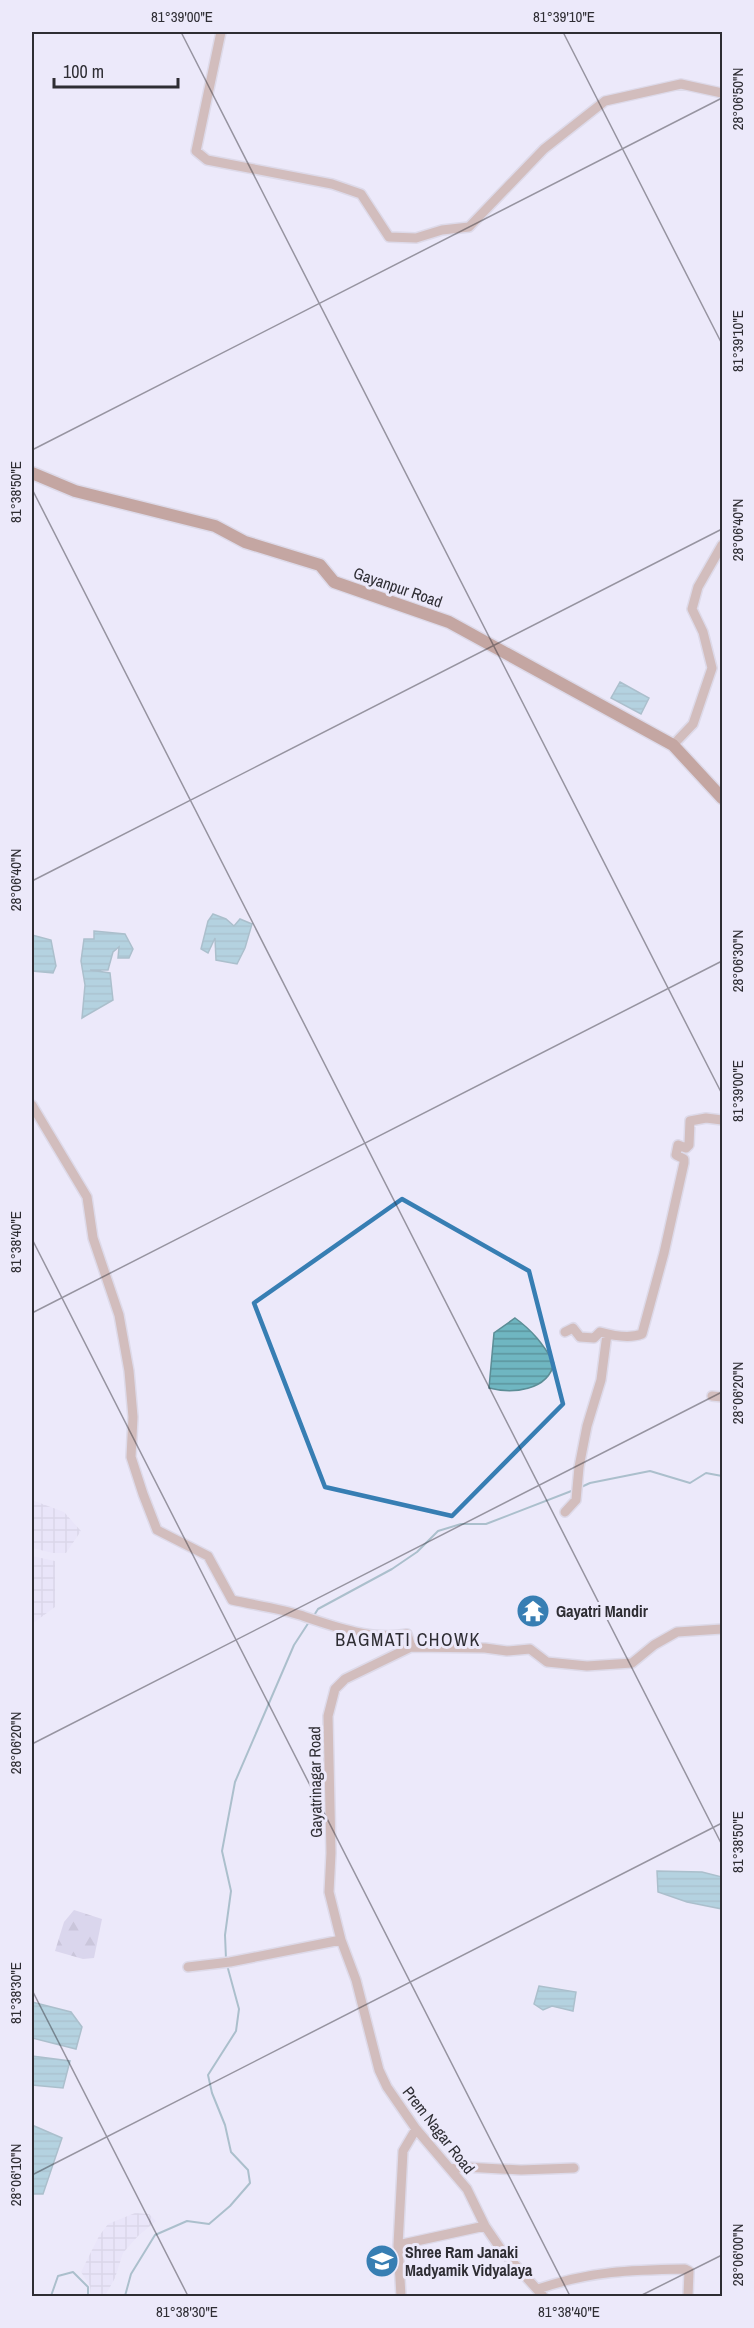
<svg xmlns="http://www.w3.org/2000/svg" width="754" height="2328" font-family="'Archivo Narrow',sans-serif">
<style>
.built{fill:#e4e0f9}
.industrial{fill:url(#industrial-grid)}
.forest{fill:url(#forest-firs)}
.water{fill:url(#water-rules);stroke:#5c8d96;stroke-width:1.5}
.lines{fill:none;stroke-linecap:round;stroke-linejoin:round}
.stream{stroke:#5c8d96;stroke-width:2}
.street-casing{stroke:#cac7d6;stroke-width:12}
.secondary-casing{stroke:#cac7d6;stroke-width:15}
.street{stroke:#b28773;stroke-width:9}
.secondary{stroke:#925639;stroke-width:12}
.marked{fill:none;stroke:#377eb3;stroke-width:4.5;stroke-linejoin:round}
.ticks{fill:none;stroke:#2e2d33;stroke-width:1.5;stroke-opacity:0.45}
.labels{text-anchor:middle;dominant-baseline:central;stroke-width:6;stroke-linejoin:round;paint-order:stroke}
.street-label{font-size:16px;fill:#2e2d33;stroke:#ece9fa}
.poi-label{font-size:16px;font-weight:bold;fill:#2e2d33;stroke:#ece9fa;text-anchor:start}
.neighbourhood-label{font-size:18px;letter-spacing:1.5px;fill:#2e2d33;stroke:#ece9fa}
.neatline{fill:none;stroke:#2e2d33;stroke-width:2}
.ticks-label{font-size:15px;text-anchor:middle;fill:#2e2d33}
</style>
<defs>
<pattern id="industrial-grid" width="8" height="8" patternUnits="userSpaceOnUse" patternTransform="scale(1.5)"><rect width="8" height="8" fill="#e4e0f9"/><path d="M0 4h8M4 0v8" fill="none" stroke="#c4c0d6"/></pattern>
<pattern id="forest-firs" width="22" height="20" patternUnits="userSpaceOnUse" patternTransform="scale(1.5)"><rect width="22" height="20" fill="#c4bede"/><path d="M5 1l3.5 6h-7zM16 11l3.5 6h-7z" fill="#a09bb5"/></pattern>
<pattern id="water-rules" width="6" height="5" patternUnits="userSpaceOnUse" patternTransform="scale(1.5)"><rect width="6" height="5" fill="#6fb6c1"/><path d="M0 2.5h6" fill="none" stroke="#5c949d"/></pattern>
</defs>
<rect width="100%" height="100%" fill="#ece9fa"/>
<path class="built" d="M394,2243V2274L370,2278L369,2249Z"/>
<path class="industrial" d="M32,1500L64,1512L81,1531L66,1553H53L32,1548Z
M32,1556L55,1561V1607L32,1624Z
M135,2213L149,2214L156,2221L138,2236L123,2253L115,2278L105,2296H91L90,2286L81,2272L99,2236L108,2224Z"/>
<path class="forest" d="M74,1910L102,1919L94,1958L83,1959L55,1951L64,1922Z"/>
<path class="water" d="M620,682L649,698L641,714L611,698Z
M213,914L226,919L234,926L240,919L252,924L245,948L237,964L216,960L215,938L208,953L201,949L208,921Z
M94,931L125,934L133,949L129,958H118L119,947L113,952L108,970H90L110,973L113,1000L82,1018L85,985L81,961L84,939H94Z
M32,935L51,940L56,966L53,973L32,971Z
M515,1318C533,1331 543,1344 554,1363C548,1391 512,1394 489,1388L494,1333Z
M657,1871L702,1872L722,1877V1909L687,1902L658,1892Z
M539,1986L576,1992L573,2011L552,2006L543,2010L534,2004Z
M32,2002L71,2012L82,2027L76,2049L32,2038Z
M32,2056L70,2061L63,2088L32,2085Z
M32,2125L62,2138L43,2194H32Z"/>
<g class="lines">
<path class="stream" d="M579,1488L590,1483L650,1471L690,1483L706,1473L722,1476
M313,1617L318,1609L392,1569L417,1552L438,1531L461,1524H486L574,1490
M226,1959L225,1935L231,1891L222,1851L235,1782L294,1645L309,1622
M51,2296L58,2276L73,2272L88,2287V2296
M125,2296L131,2274L155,2235L187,2221L209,2224L230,2206L250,2183L248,2170L231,2152L225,2125L212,2093L208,2075L236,2031L239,2009L227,1965"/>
<g class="street-casing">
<path id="street" d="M221,32L196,151L207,160L332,184L361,194L389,237L416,238L442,230L469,227L544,149L605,101L681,84L722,93
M673,745L693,724L712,668L703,632L692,609L698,587L722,545
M32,1105L87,1197L93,1238L119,1315L129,1371L133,1417L131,1457L143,1494L157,1530L208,1556L232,1600C254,1605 278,1608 300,1615C332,1626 373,1641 407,1634L411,1647
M565,1332L573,1328L580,1337L594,1338L600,1332C614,1336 629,1339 642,1334L664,1253L684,1163V1159L676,1155L678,1145L686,1148L689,1145L690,1121L706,1118L722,1120
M712,1396L722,1397
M565,1512L576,1500L579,1467L587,1426L601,1380L607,1334
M188,1967L230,1962L341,1940
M450,2169L465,2167L521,2170L574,2168
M398,2245L485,2226
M538,2289C590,2271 631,2270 685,2269L689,2271L688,2296
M401,2296L398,2245L403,2151L416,2129
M543,2296L500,2248L485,2226L467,2189L416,2129L387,2087L379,2070L356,1980L341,1940L329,1892L331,1853L328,1716L335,1689L345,1679L411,1647L485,1648L507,1651L530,1649L547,1662L587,1666L632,1663L654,1645L677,1632L722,1629"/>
</g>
<g class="secondary-casing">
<path id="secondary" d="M32,473L75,491L215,526L245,542L320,565L334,582L449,622L673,745L722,798"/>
</g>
<use href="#street" class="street"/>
<use href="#secondary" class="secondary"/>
</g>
<path d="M0 0H754V2328H0ZM402,1199L529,1271L563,1404L452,1516L325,1487L254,1303Z" fill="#ece9fa" fill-opacity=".55" fill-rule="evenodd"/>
<path class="marked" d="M402,1199L529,1271L563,1404L452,1516L325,1487L254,1303Z"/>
<path class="ticks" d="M181,32L722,1094M563,32L722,344M32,450L722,98M32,489L722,1845M32,881L722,529M32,1239L570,2296M32,1313L722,961M32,1744L722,1392M32,1990L188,2296M32,2175L722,1823M640,2296L722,2255"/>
<defs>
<g id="temple-disc" transform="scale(1.725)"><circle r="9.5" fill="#377eb3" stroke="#ece9fa"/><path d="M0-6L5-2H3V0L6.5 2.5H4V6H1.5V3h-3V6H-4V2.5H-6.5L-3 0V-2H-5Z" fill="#fff"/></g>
<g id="school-disc" transform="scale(1.725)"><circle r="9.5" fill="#377eb3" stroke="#ece9fa"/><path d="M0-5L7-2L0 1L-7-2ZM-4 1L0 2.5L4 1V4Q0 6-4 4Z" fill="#fff"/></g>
</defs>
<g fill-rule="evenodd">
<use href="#temple-disc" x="533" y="1611"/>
<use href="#school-disc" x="382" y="2261"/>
</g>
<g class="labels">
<g class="street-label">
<text transform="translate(398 587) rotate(19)">Gayanpur Road</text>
<text transform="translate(315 1782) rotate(-91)">Gayatrinagar Road</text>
<text transform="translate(439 2130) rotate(52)">Prem Nagar Road</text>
</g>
<g class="poi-label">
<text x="556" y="1611">Gayatri Mandir</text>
<text x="405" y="2252">Shree Ram Janaki<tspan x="405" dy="18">Madyamik Vidyalaya</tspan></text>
</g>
<g class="neighbourhood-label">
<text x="408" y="1639">BAGMATI CHOWK</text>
</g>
</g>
<rect width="754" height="2328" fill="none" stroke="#ece9fa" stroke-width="66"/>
<path d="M54 78v9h124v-9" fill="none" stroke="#2e2d33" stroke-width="3"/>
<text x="63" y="78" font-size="18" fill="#2e2d33" stroke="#ece9fa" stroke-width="4.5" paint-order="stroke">100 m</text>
<rect x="33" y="33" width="688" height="2262" class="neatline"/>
<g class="ticks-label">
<text x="182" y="22">81°39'00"E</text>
<text x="564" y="22">81°39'10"E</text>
<text transform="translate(738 99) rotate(-90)" y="5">28°06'50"N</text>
<text transform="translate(738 341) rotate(-90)" y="5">81°39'10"E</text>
<text transform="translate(16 492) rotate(-90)" y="5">81°38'50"E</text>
<text transform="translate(738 530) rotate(-90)" y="5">28°06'40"N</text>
<text transform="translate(16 880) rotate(-90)" y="5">28°06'40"N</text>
<text transform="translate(738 961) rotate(-90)" y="5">28°06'30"N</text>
<text transform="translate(738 1091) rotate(-90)" y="5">81°39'00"E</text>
<text transform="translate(16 1242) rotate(-90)" y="5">81°38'40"E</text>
<text transform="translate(738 1393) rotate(-90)" y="5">28°06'20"N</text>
<text transform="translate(16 1743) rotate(-90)" y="5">28°06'20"N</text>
<text transform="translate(738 1842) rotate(-90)" y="5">81°38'50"E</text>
<text transform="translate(16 1993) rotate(-90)" y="5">81°38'30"E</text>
<text transform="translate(16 2175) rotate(-90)" y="5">28°06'10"N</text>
<text transform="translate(738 2255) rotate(-90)" y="5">28°06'00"N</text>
<text x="187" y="2317">81°38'30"E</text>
<text x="569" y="2317">81°38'40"E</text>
</g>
</svg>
